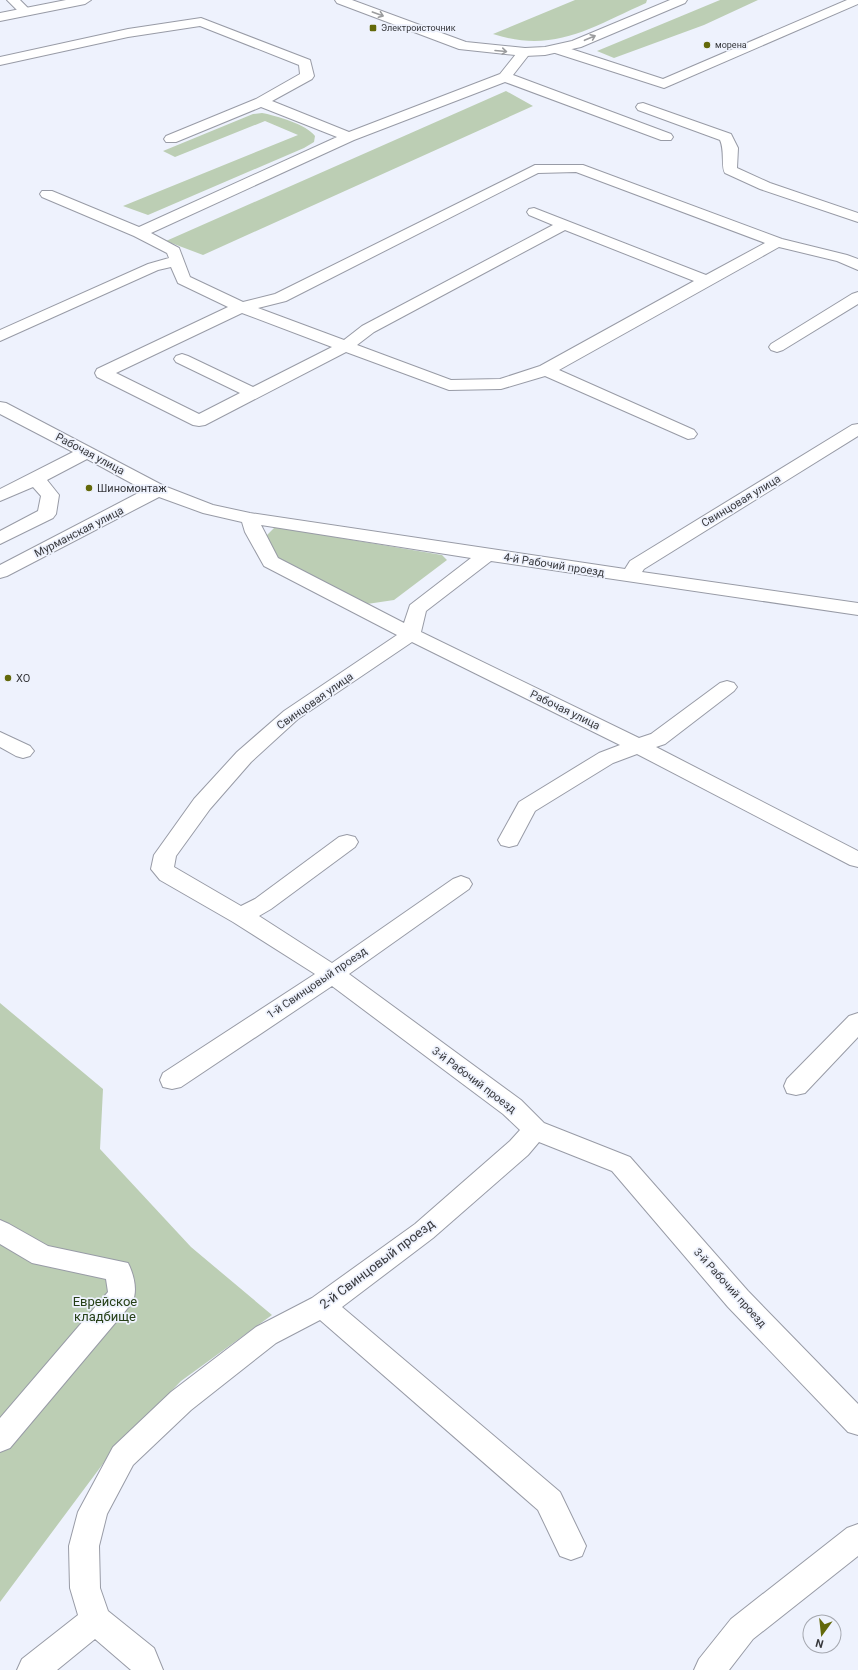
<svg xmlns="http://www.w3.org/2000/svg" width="858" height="1670" font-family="Roboto,sans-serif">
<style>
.green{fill:#bcceb4}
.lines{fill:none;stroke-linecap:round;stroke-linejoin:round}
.minor-casing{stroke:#989ba6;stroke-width:2}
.major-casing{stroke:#989ba6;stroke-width:2}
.minor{fill:#fff;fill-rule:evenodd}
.major{fill:#fff;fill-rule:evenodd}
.oneway{stroke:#9b9c9e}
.poi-dot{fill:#63690a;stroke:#eef2fd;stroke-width:1.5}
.labels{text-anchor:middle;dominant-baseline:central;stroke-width:3.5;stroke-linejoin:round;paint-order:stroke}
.far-poi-label{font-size:9px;fill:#37383c;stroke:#eef2fd;text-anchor:start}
.street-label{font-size:11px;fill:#37383c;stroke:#eef2fd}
.poi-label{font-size:11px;fill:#37383c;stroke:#eef2fd;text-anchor:start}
.near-street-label{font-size:13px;fill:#37383c;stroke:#eef2fd}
.near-park-label{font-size:13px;fill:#264017;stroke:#eef2fd}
</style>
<rect width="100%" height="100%" fill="#eef2fd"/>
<path class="green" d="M575,0H647L646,3C592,27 554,54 493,34Z
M720,0H758L704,25L614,58L597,51Z
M506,91L533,106L203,255L166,241Z
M262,113C277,116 306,124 315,136L314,142L304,148L148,215L123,206L298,135L265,121L175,157L163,151L253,114Z
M275,527L442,555L447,560L394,600L367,604L279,560L264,538Z
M0,1003L103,1089L100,1149L191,1247L272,1315L181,1381L108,1457L0,1602Z"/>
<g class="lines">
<g class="minor-casing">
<path id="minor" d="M7,0H20L32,12L30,15H22Z
M847,0H858V4L664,88L552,52L551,49L557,45L562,46L663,79Z
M201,18L310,60L314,76L312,79L272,101L349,132L500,74L520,49L525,48L531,52L513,75L671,134L673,137L671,140H661L505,82L354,140L151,233L179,248L190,277L243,302L275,294L535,165H583L782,239L847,255L858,259V270L837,261L779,247L559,370L694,430L697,434L694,438L688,439L545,376L501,389L449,390L346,352L205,425L199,426L193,425L97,377L95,373L97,369L228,307L178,283L171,267L158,270L0,341V330L148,264L169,258L167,253L134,236L42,197L40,194L42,191H52L139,227L337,137L261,107L176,142H166L164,139L166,136L256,99L300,74L299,65L200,26L128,37L0,65V57L128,29ZM576,172L765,243L706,275L534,208L529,209L527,212L529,215L553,225L362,326L344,340L258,308L286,301L538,173ZM565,230L694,281L540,366L500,379L451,380L357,345L374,332ZM242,313L332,347L253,387L188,356L182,354L176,356L174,359L176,362L240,393L199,414L116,373Z
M643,103L731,134L738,148L737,168L770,183L858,213V222L760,189L725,173C721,167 725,151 720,140L638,110L636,107L638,104Z
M858,292V304L783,350L777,352L771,350L769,347L771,344L852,294Z
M0,402L6,403L164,486L213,505L250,513L625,569L630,561L852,425L858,424V436L644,569L642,572L858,603V615L491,561L426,611L421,632L639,738L651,734L720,683L727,681L734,683L737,687L734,691L665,744L656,747L858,851V867L850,865L637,754L613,763L535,811L517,845L509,847L501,845L498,840L519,802L599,753L620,745L412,642L298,719L251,762L210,809L176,856L174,867L241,906L255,899L339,837L347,835L355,837L358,842L355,847L271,909L259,916L332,963L453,879L461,876L469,879L472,884L469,889L349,974L521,1100L544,1123L630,1157L748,1291L858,1404V1435L848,1432L728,1307L612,1171L539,1142L528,1155L433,1238L342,1307L560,1492L586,1546L582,1556L571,1560L560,1556L538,1510L320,1320L276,1343L191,1410L133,1465L107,1514L99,1546L100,1588L108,1611L154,1648L163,1670H131L95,1639L57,1670H17L22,1659L78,1615L70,1588L69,1546L78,1512L113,1447L171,1392L256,1327L312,1298L415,1224L510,1141L520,1130L503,1114L332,986L181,1087L172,1089L163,1087L160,1080L163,1073L315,974L233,922L160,880L151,869L154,855L194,799L237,752L284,711L397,635L264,566L245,532L242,522L203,513L159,497L7,576L0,578V565L144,490L87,459L47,480L59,495L56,514L53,518L0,544V531L38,511L41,496L33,487L0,501V489L73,452L0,414ZM261,525L471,558L410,605L404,623L278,558Z
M0,732L30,746L34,751L30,756L23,758L16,756L0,747Z
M858,1013V1037L805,1093L796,1095L787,1093L784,1086L787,1079L849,1016Z
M0,1220L9,1224L48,1246L128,1263C134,1275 138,1291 132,1303L10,1448L0,1452V1418L108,1292L106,1279L32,1263L0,1244Z
M858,1524V1556L753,1639L729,1670H694L699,1659L731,1619L847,1528Z"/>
</g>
<g class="major-casing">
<path id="major" d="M66,0H91L85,4L0,21V13Z
M335,0H352L466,42L525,48L545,47L572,41L670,0H687L685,3L581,47L545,55L525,56L459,49L337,3Z"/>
</g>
<use href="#minor" class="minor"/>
<use href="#major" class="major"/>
</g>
<defs><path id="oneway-shaft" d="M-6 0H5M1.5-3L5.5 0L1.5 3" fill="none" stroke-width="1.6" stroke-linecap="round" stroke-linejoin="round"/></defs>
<g class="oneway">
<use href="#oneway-shaft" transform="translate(378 14) rotate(20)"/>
<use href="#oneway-shaft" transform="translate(590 38) rotate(-23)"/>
<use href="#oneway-shaft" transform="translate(501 51) rotate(5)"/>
</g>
<g class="poi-dot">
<rect x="369" y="24" width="8" height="8" rx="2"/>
<circle cx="707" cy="45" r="4"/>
<circle cx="89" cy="488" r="4"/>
<circle cx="8" cy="678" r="4"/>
</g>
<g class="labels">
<g class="far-poi-label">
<text x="381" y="28">Электроисточник</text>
<text x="715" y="45">морена</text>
</g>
<g class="street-label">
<text transform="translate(90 454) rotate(28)">Рабочая улица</text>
<text transform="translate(741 501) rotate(-31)">Свинцовая улица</text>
<text transform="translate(79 532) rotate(-27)">Мурманская улица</text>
<text transform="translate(554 565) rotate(9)">4-й Рабочий проезд</text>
<text transform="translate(315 701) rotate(-35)">Свинцовая улица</text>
<text transform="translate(565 710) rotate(26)">Рабочая улица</text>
<text transform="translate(317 983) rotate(-34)">1-й Свинцовый проезд</text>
<text transform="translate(474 1080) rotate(37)">3-й Рабочий проезд</text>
<text transform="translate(730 1288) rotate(48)">3-й Рабочий проезд</text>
</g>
<g class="poi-label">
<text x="97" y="488">Шиномонтаж</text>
<text x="16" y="678">ХО</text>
</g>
<g class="near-street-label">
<text transform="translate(377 1264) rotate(-37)">2-й Свинцовый проезд</text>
</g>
<g class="near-park-label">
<text x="105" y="1301">Еврейское<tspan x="105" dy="15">кладбище</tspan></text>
</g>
</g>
<g transform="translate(822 1634) rotate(195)"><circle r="19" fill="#eef2fd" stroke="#a5a8b0"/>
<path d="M0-3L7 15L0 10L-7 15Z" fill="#63690a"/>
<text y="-6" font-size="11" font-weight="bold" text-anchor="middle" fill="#37383c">N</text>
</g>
</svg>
